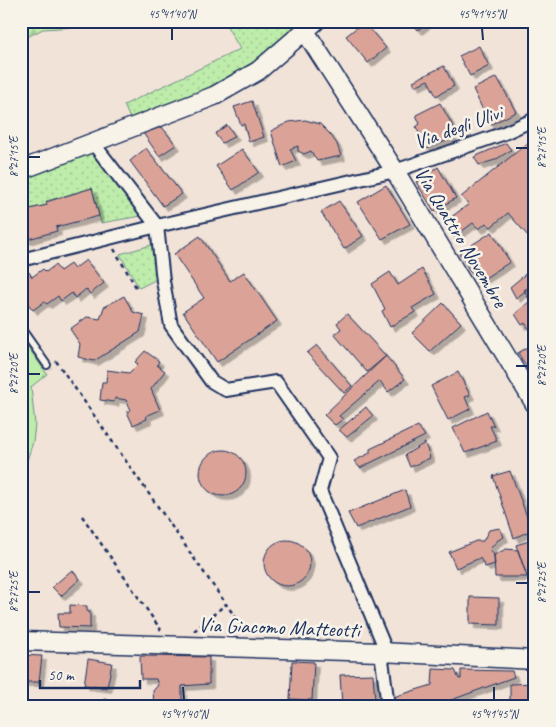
<svg xmlns="http://www.w3.org/2000/svg" width="556" height="727" font-family="Caveat,sans-serif">
<style>
.green{fill:url(#green-dots);stroke:#6c8e84}
.forest{fill:url(#forest-firs);stroke:#6c8e84}
.pitch{fill:#beecaa;stroke:#6c8e84}
.building{fill:#dba397;stroke:#1b2f5e;filter:url(#shadow)}
.lines{fill:none;stroke-linecap:round;stroke-linejoin:round}
.lane-casing{stroke:#1b2f5e;stroke-width:10}
.street-casing{stroke:#1b2f5e;stroke-width:16}
.secondary-casing{stroke:#1b2f5e;stroke-width:21}
.path{stroke:#1b2f5e;stroke-width:2.5;stroke-dasharray:4 4;stroke-linecap:butt}
.lane{stroke:#f7f3e8;stroke-width:6}
.street{stroke:#f7f3e8;stroke-width:12}
.secondary{stroke:#f7f3e8;stroke-width:18}
.ticks{fill:none;stroke:#1b2f5e;stroke-width:2}
.labels{text-anchor:middle;dominant-baseline:central;stroke-width:5;stroke-linejoin:round;paint-order:stroke}
.street-label{font-size:21px;fill:#1b2f5e;stroke:#f7f3e8}
.neatline{fill:none;stroke:#1b2f5e;stroke-width:2}
.ticks-label{font-size:12px;text-anchor:middle;fill:#1b2f5e}
</style>
<defs>
<pattern id="green-dots" width="8" height="8" patternUnits="userSpaceOnUse" patternTransform="scale(1.25)"><rect width="8" height="8" fill="#beecaa"/><path d="M2 2h.1M6 6h.1" fill="none" stroke="#a3cb95" stroke-width="1.8" stroke-linecap="round"/></pattern>
<pattern id="forest-firs" width="22" height="20" patternUnits="userSpaceOnUse" patternTransform="scale(1.25)"><rect width="22" height="20" fill="#beecaa"/><path d="M5 1l3.5 6h-7zM16 11l3.5 6h-7z" fill="#a3cb95"/></pattern>
<filter id="shadow"><feDropShadow dx="4.5" dy="4.5" stdDeviation="0" flood-color="#0004"/></filter>
</defs>
<rect width="100%" height="100%" fill="#f1e3d8"/>
<filter id="ink" filterUnits="userSpaceOnUse"><feTurbulence type="fractalNoise" baseFrequency=".02" numOctaves="2"/><feDisplacementMap in="SourceGraphic" scale="10" xChannelSelector="R" yChannelSelector="G"/><feConvolveMatrix kernelMatrix="1 2 1 2 8 2 1 2 1" color-interpolation-filters="sRGB"/></filter>
<g filter="url(#ink)">
<path class="green" d="M224,21H307L254,68L209,93L132,123L124,105L240,49Z
M93,152L147,215L101,223L92,188L46,201L47,205L21,211V179Z
M155,244L159,278L139,288L120,254Z"/>
<path class="forest" d="M21,21H113L92,26L43,29L21,40Z"/>
<path class="pitch" d="M21,337L47,374L31,387L35,424L33,442L24,469L21,496Z"/>
<path class="building" d="M410,21H429L418,30Z
M364,22L386,48L368,63L346,36Z
M479,46L489,66L470,76L459,56Z
M444,66L454,86L436,96L428,80L415,86L413,81Z
M497,77L516,112L490,125L473,89Z
M252,101L264,137L249,142L244,124L241,125L234,107Z
M440,103L454,128L451,130L453,138L427,149L416,127L420,124L416,115Z
M305,120L320,124L330,134L337,144L341,156L317,161L311,151L304,154L298,151V146L290,149L296,161L282,167L271,131L289,122Z
M227,125L235,136L222,143L215,134Z
M162,127L176,145L159,156L143,133Z
M535,137V244L508,213L491,227L486,223L479,229L473,223L454,237L443,223L469,204L461,197Z
M506,143L511,150L495,160L479,165L474,157Z
M146,148L182,194L163,206L130,161Z
M242,149L259,172L233,190L216,166Z
M438,167L456,198L434,211L416,182Z
M386,185L410,224L382,239L358,202Z
M92,188L99,216L56,227L57,231L21,241V211L47,205L46,202Z
M339,201L363,236L344,249L321,212Z
M492,232L510,262L477,283L459,253Z
M200,236L230,281L244,272L277,321L217,362L183,312L204,298L174,254Z
M86,260L104,283L90,294L86,289L75,298L72,293L61,301L58,296L47,304L44,302L33,310L21,295V278L29,272L32,277L43,269L46,272L55,265L60,271L70,264L74,269Z
M535,266V284L516,298L510,287Z
M422,269L436,294L412,308L415,312L390,327L382,311L385,309L372,284L390,272L398,285Z
M535,284V337L525,323L522,325L515,314L530,301L524,290Z
M124,296L133,312L144,315L140,332L94,361L78,357L80,344L70,329L87,317L100,319L104,307Z
M443,303L461,323L430,351L412,333Z
M347,314L386,356L367,372L334,334L341,329L337,323Z
M535,343V380L518,353Z
M317,345L352,386L344,393L307,353Z
M145,351L159,361L157,365L165,371L151,389L160,410L146,416L147,419L133,425L127,412L131,410L126,400L115,398L114,402L100,400L102,382H106L107,370L129,373L138,364L135,362Z
M386,356L405,379L388,392L380,381L339,416L343,419L335,425L324,415Z
M458,372L470,395L465,397L470,409L448,420L431,386Z
M366,407L373,416L347,437L339,430Z
M487,411L494,426H490L497,441L465,453L453,428Z
M418,426L425,436L360,468L354,461L370,453V449Z
M425,443L430,458L410,467L405,455Z
M200 473a23 23 0 1 1 46 0a23 23 0 1 1-46 0Z
M510,471L532,530L514,538L493,476Z
M405,490L410,506L356,528L348,513Z
M500,528L504,537L498,540L490,549L494,555L495,564L485,567L480,558L456,568L449,552L476,541H483L489,530Z
M264 563a23 23 0 1 1 46 0a23 23 0 1 1-46 0Z
M529,541L530,543L535,542V568L525,571L516,545Z
M506,549L518,550L527,577H495L494,555Z
M72,570L80,579L61,596L52,587Z
M470,597L499,598V625L470,624Z
M70,605L87,606V612H90V628L59,627L58,613H70Z
M21,655L42,656L39,682H21Z
M140,656L209,657V684L182,686V706H154L153,691L158,685L156,679H141Z
M88,659L112,663L107,688L84,685Z
M292,661L314,662L312,700L290,699Z
M433,669L455,670L459,679H461V670L512,671L514,677L435,706H392L390,698L432,685Z
M373,674L375,700H356V706H342L340,675Z
M535,683V706H510V684Z
M104,699L121,704L122,702L133,706H101Z"/>
<g class="lines">
<g class="lane-casing">
<path id="lane" d="M21,328L47,365
M21,705L24,706"/>
</g>
<g class="street-casing">
<path id="street" d="M93,143L157,226L163,281L171,325L211,381L226,390L276,382L329,458L320,491L387,653
M21,260L157,226L395,171L502,134L535,119
M381,652L388,706"/>
</g>
<g class="secondary-casing">
<path id="secondary" d="M305,31L395,171L535,404
M21,170L214,96L258,71L316,21
M21,641L381,652L535,660"/>
</g>
<path class="path" d="M114,249L137,289
M56,361L226,604
M82,516L161,630
M194,631L226,604L246,632"/>
<use href="#lane" class="lane"/>
<use href="#street" class="street"/>
<use href="#secondary" class="secondary"/>
</g>
</g>
<path class="ticks" d="M172,28V40M482,28L483,40M516,148H528M28,157H40M516,366H528M28,374H40M516,583H528M28,592H40M183,687L184,700M494,687V700"/>
<g class="labels">
<g class="street-label">
<text transform="translate(458 127) rotate(-20)">Via degli Ulivi</text>
<text transform="translate(461 237) rotate(59)">Via Quattro Novembre</text>
<text transform="translate(279 627) rotate(2)">Via Giacomo Matteotti</text>
</g>
</g>
<rect width="556" height="727" fill="none" stroke="#f7f3e8" stroke-width="55"/>
<path d="M40 680v8h100v-8" fill="none" stroke="#1b2f5e" stroke-width="2.5"/>
<text x="48" y="680" font-size="15" fill="#1b2f5e" stroke="#f7f3e8" stroke-width="4" paint-order="stroke">50 m</text>
<rect x="28" y="28" width="500" height="672" class="neatline"/>
<g class="ticks-label">
<text x="172" y="18">45°41'40"N</text>
<text x="482" y="18">45°41'45"N</text>
<text transform="translate(542 148) rotate(-90)" y="4">8°27'15"E</text>
<text transform="translate(14 157) rotate(-90)" y="4">8°27'15"E</text>
<text transform="translate(542 366) rotate(-90)" y="4">8°27'20"E</text>
<text transform="translate(14 374) rotate(-90)" y="4">8°27'20"E</text>
<text transform="translate(542 583) rotate(-90)" y="4">8°27'25"E</text>
<text transform="translate(14 592) rotate(-90)" y="4">8°27'25"E</text>
<text x="184" y="718">45°41'40"N</text>
<text x="494" y="718">45°41'45"N</text>
</g>
</svg>
